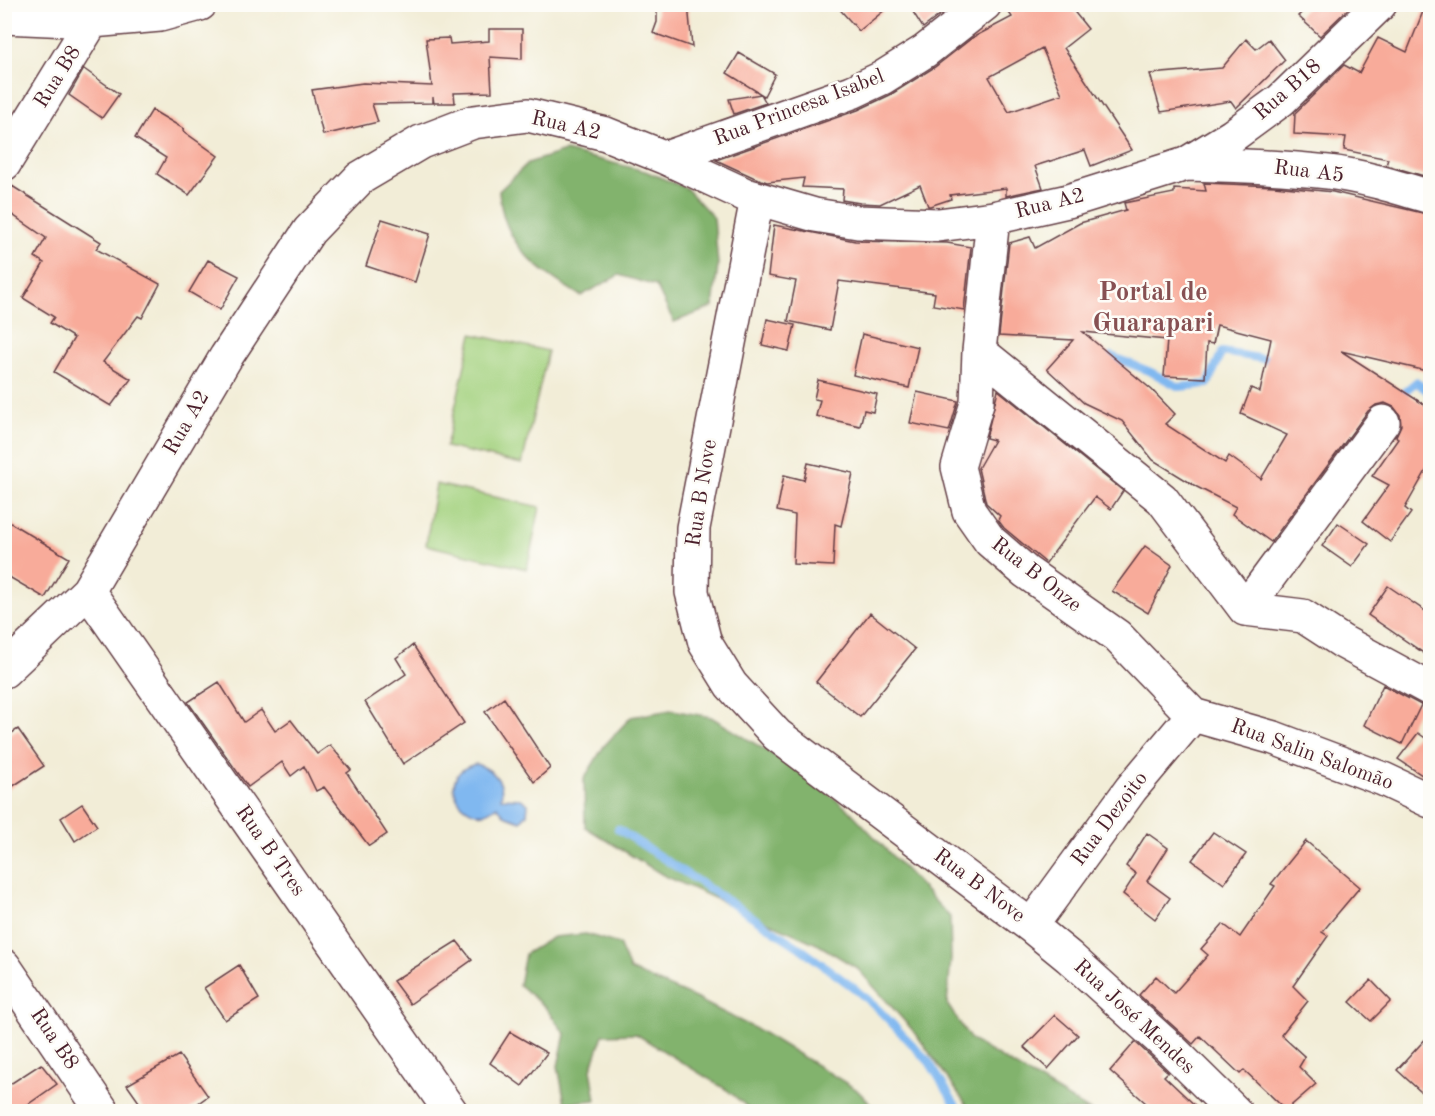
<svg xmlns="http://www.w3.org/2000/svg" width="1435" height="1116" font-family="'Old Standard TT',serif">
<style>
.green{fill:#a3d17e;stroke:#767854;stroke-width:1.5}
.forest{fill:#82b36d;stroke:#66694c;stroke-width:1.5}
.water{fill:#80b8f0;stroke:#656c8e;stroke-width:1.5}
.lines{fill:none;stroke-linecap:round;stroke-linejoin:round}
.stream{stroke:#80b8f0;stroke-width:8}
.building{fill:#f8ab9a;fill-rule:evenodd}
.minor-casing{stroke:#633e45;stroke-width:36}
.minor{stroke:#fff;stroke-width:33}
.labels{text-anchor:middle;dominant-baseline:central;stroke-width:5;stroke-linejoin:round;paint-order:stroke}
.street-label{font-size:21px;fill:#4a1f2b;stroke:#fdfcf7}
.district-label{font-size:27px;font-weight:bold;fill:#875052;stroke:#fdfcf7}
</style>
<rect width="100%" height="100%" fill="#fdfcf7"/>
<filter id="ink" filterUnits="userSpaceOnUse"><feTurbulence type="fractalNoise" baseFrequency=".0167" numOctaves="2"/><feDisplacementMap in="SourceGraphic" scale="12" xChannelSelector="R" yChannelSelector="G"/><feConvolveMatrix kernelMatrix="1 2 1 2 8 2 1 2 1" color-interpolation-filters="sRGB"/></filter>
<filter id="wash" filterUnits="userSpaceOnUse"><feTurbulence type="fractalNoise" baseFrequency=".008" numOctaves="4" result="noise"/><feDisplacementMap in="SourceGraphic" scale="24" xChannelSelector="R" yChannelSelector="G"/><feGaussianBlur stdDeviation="1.35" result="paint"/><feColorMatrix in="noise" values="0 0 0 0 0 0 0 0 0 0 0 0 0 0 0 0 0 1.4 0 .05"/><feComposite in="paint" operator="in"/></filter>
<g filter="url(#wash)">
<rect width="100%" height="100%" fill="#f2edd7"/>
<path class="green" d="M472,334L548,351L522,464L446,447Z
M436,484L540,507L527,569L426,545Z"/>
<path class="forest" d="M565,151L645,171L686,188L714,218L718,265L713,307L674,322L656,286L619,275L581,296C538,270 503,246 499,191L528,163Z
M671,710L711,717L782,760L818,785L850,811L950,917L951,959L947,1004L971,1040L1090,1111H971L916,1034L857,968L819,945L663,875L585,827L584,779L604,746L631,717Z
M586,934L619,944L630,970L695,998L760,1031L856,1089L878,1111H752L727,1090L636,1034L603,1035L591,1069L596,1100L565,1103L558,1066L565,1034L545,1007L519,985L525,954L553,937Z"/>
<path class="water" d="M476,764C492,769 505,781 501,798L521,799L528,804L527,814L521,821L504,815L497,806C494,808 489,812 485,813C458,818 436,773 476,764Z"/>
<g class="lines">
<path class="stream" d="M1111,356L1151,372L1179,387L1208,384L1222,352L1277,361
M1397,398L1416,382L1430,393
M618,829L800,948L854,988L879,1010L929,1062L960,1112"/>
</g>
<g id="blocks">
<path class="building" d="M657,4H688L692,47L653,33L657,22Z
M835,4H892L859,31Z
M908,4H954L923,28Z
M1003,4H1068L1088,29L1064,48L1132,150L1091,166L1085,150L1035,166L1043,188L1006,196V188L950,195L951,199L930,206H928L920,185L880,204L860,203L842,200L843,189L802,187L804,178L767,182L753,177L716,160L858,110L890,95L935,67L972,38L1012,17ZM1042,48L1062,94L1009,112L989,77Z
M1311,4H1353L1320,36L1298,16Z
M1426,4H1431V178L1386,165L1388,159L1344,150L1346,137L1294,134L1295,113L1344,65L1359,73L1378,38L1407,52Z
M489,29H522V59L490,57L492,92L454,93L455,103H434L433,97V103L372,104L378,122L323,135L312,90L363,83L432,86L426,39L449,38L450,44L489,41Z
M1246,39L1256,49L1269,39L1285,60L1236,108L1231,101L1161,112L1150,74L1222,68Z
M739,53L775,74L764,96L727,73Z
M84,69L119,94L102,118L69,95Z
M761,94L766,103L734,114L729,99Z
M152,110L184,129L183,131L218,156L189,195L157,174L166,158L135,138Z
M1204,183L1274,186L1333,192L1431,215V372L1341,351L1431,409V462L1405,508L1411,513L1390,542L1363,521L1389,485L1372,476L1398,439L1396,436L1401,425L1400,415L1394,407L1385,403L1376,405L1368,411L1271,542L1232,514L1236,507L1197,487L1153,460L1122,421L1084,403L1047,369L1073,340L999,336L1009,243L1030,237L1035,248L1080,223L1126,210L1124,203L1174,193V189L1206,191ZM1217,325L1271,339L1260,392L1251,388L1241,414L1287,435L1261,479L1229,456L1225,463L1165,424L1175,414L1152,390L1083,332L1167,340L1164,376L1205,378L1207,343L1213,344Z
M12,186L101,242L96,249L160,284L142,318L138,316L103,362L131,379L111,406L54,372L74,338L50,323L54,317L23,298L44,263L35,257L46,238L4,209V199Z
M382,219L430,234L415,282L366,266Z
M774,225L855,241L947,243L971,247L964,310L933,305L935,293L839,281L830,330L788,321L796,281L768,276Z
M208,260L239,276L220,310L189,292Z
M767,319L795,325L789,351L762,345Z
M862,334L918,347L909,388L853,375Z
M818,380L877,394L873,412L864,410L860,426L816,416L820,400L814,399Z
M998,390L1123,491L1111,509L1095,497L1046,563L1004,528L998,520L1000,516L986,503L978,468L994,440L986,438Z
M917,392L958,401L949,431L910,423Z
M808,463L853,473L841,526L835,524L833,566L793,564L795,515L777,511L784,475L804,480Z
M4,519L69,558L45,598L4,574Z
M1338,523L1369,544L1352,567L1322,546Z
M1145,546L1172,565L1148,613L1112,591Z
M1388,586L1431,615V658L1368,615Z
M870,613L915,649L860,717L816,682Z
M413,645L464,723L403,764L365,702L406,674L396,658Z
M219,682L244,722L261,710L275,731L291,720L317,754L330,745L351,770L347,773L387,834L369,846L324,787L316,791L304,766L291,776L282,762L248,787L188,702Z
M1383,685L1421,705L1402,744L1364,725Z
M504,698L550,768L534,782L485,712Z
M18,729L44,766L4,792V738Z
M1418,733L1431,742V781L1398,759Z
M82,804L97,826L75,841L61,818Z
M1213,832L1246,854L1224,884L1192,860Z
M1147,833L1168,848L1147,881L1170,898L1155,919L1123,894L1136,874L1126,866Z
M1306,841L1360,887L1322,932L1328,936L1293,986L1308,1001L1281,1035L1305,1057L1299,1067L1316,1084L1286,1110L1244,1070L1240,1074L1200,1036L1193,1044L1139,995L1156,976L1174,993L1208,955L1201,949L1223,924L1240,937L1275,886L1271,884Z
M457,941L472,960L410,1004L393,981Z
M239,965L259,999L225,1020L204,988Z
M1371,980L1391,1001L1371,1021L1350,1002Z
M1055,1015L1078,1035L1048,1069L1024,1047Z
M510,1032L547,1053L522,1086L490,1063Z
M1431,1033V1101L1397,1070Z
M1135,1042L1168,1072L1164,1076L1202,1112H1156L1110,1071Z
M179,1055L208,1096L186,1112H146L127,1085Z
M41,1064L57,1084L17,1112H4V1088Z"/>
</g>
</g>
<g filter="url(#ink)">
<use href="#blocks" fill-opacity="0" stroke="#633e45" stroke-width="1.5"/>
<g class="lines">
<g class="minor-casing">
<path id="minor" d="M4,17L92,21L160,15L200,4
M666,158L852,92L882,78L925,51L985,4
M4,164L92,21
M1186,164C1233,165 1281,167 1328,172C1362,176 1397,187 1430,197
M757,199L693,528L692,592L705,643L731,685L777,735L1031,926L1069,957L1174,1052L1235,1112
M993,218L979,351L977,403L958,467L969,511L990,541L1026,572L1117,636L1193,715
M979,351L1162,499L1245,609L1303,616L1343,642L1430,689
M88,591L451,1112
M1245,609L1383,422
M4,671L88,591L226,357L309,231L360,178L421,142L473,122L528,115L606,134L666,158L746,195L815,215L858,222L938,225L993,218L1068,201L1186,164L1232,136L1281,100L1380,4
M1193,715L1274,738L1383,779L1430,801
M1031,926L1131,789L1193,715
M4,966L103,1112"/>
</g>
<use href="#minor" class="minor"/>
</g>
</g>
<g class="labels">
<g class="street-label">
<text transform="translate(58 77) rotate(-58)">Rua B8</text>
<text transform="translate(1288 90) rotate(-41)">Rua B18</text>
<text transform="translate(799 108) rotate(-21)">Rua Princesa Isabel</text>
<text transform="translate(566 126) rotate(13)">Rua A2</text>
<text transform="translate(1309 172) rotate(7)">Rua A5</text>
<text transform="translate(1050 204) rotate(-14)">Rua A2</text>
<text transform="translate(187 423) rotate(-60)">Rua A2</text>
<text transform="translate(702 493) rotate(-81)">Rua B Nove</text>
<text transform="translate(1036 575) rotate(38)">Rua B Onze</text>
<text transform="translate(1312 755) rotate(20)">Rua Salin Salomão</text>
<text transform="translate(1110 819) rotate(-53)">Rua Dezoito</text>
<text transform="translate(270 851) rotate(55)">Rua B Tres</text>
<text transform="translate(979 886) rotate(37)">Rua B Nove</text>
<text transform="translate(1134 1017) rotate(43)">Rua José Mendes</text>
<text transform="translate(54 1039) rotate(56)">Rua B8</text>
</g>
<g class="district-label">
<text x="1153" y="292">Portal de<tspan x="1153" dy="31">Guarapari</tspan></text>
</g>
</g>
<rect width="1435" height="1116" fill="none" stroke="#fdfcf7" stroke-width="24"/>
</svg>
